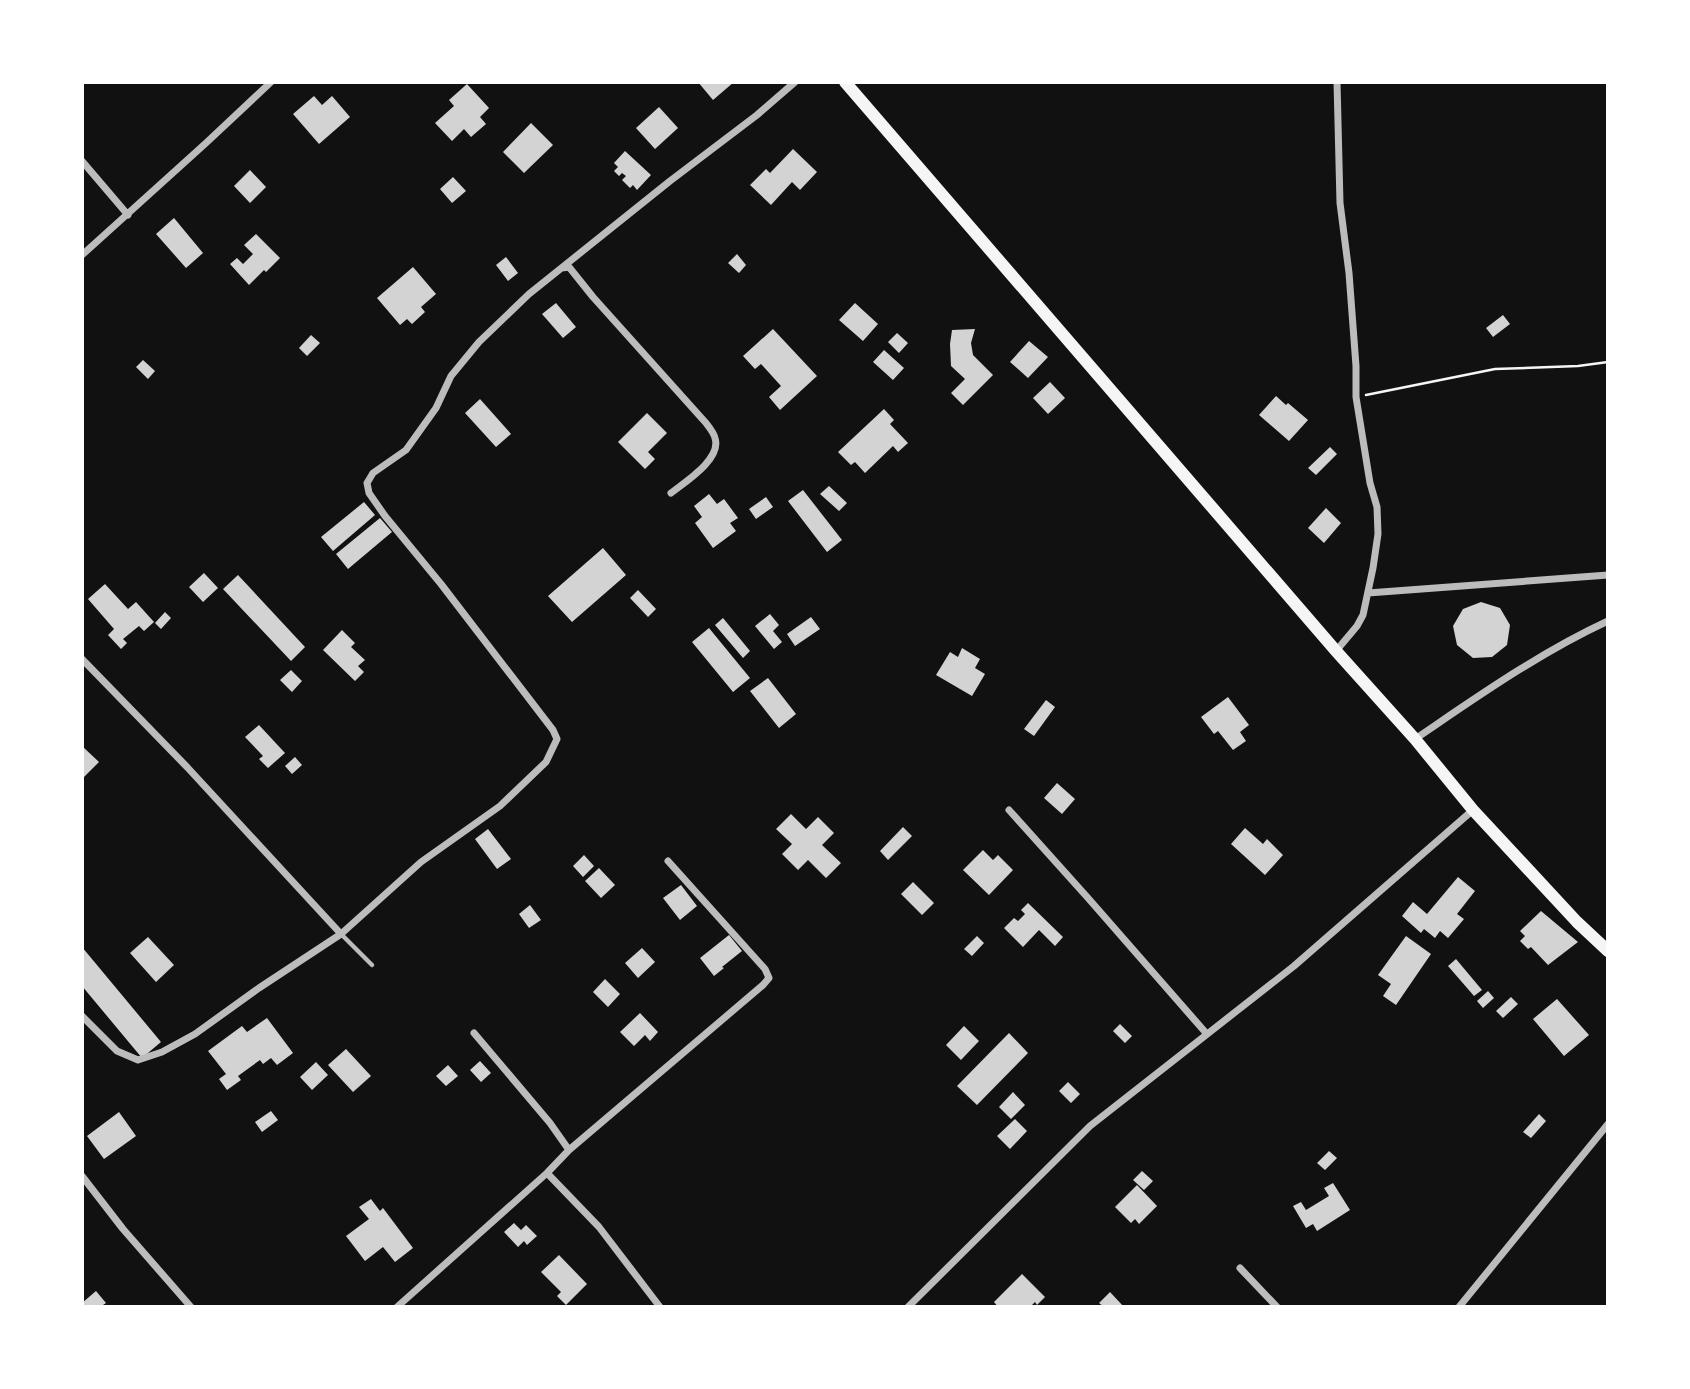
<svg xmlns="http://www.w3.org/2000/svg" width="1690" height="1389" font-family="Lato,sans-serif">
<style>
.building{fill:#d3d3d3}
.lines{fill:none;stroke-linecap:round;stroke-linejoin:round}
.path{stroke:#f5f5f5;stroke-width:2.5}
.service{stroke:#bcbcbc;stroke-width:4.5}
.minor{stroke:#bcbcbc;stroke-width:7}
.secondary{stroke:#f5f5f5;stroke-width:12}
</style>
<rect width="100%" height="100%" fill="#111"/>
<path class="building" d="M698,82H734L713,100Z
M467,84L489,108L480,117L486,124L471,137L464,129L452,141L435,123L454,106L449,100Z
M314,96L322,105L332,96L350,117L319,144L293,114Z
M659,107L678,128L655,149L636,128Z
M531,123L553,145L524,173L503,152Z
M793,149L817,172L800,190L792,182L771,205L750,185L766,169L770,173Z
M625,151L651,175L637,190L633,185L630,188L622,180L626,176L622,173L619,176L614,171L618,167L614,163Z
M250,170L266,187L250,203L234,186Z
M453,177L466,191L452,203L440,189Z
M174,218L203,253L186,268L156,234Z
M256,234L280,258L266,272L264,270L249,285L230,264L237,258L243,264L253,254L244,245Z
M737,254L746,265L739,273L728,263Z
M506,257L518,273L508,281L496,265Z
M413,267L436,294L421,307L425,312L412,324L407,319L400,325L377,298Z
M556,303L576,327L563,338L542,314Z
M855,303L878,324L863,341L839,320Z
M1503,315L1510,324L1493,337L1486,328Z
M773,329L817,376L780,410L769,397L781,386L761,364L755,369L743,356Z
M975,329L971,343L973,355L993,375L963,405L951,393L965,379L951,366L950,344L952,330Z
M897,333L908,343L899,353L888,342Z
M311,335L320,343L307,356L299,348Z
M1029,341L1048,357L1028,378L1010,362Z
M884,350L904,368L893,380L873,362Z
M143,360L155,371L148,379L136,367Z
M1050,382L1065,398L1048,414L1033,398Z
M1276,396L1286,405L1288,403L1308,420L1289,441L1259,415Z
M480,399L511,434L496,447L465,413Z
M884,409L894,420L890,424L908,443L898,452L893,446L865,473L855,462L851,465L838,452Z
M647,413L667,433L648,452L655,459L645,469L618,442Z
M1330,447L1337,454L1316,475L1308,468Z
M829,486L847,503L839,511L820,494Z
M803,490L842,540L827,552L788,501Z
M709,494L717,504L724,499L738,518L730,523L736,531L713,548L695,523L702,517L694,506Z
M766,497L773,507L756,519L749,509Z
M364,502L375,515L333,551L321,537Z
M1326,508L1341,523L1324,543L1308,528Z
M380,518L392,532L348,569L336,554Z
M603,548L626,575L572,622L548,596Z
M204,573L218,588L203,602L189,587Z
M238,575L305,647L291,661L223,589Z
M105,584L128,609L136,602L154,622L144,631L139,626L123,639L127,643L121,649L108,635L114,629L88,599Z
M638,590L656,609L648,617L630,598Z
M1481,602L1500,608L1510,625L1507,645L1492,657L1473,658L1457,645L1453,626L1463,609Z
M165,612L171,618L161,629L155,623Z
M770,614L779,625L773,631L782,642L774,649L755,626Z
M811,617L820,629L795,646L787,634Z
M723,618L750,651L743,658L715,625Z
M709,628L750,678L733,692L692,642Z
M342,630L355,643L351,647L365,660L358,666L364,672L355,681L323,650Z
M962,648L980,659L975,668L985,674L972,696L936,675L950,652L958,657Z
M291,670L302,681L292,692L280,680Z
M768,678L796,714L779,728L750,691Z
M1228,697L1249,725L1240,732L1246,741L1233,750L1218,731L1214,734L1201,717Z
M1046,700L1055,707L1034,736L1024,729Z
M259,725L285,753L268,768L259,759L263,756L245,737Z
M82,746L99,762L82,779Z
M295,757L302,765L292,774L285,766Z
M1057,783L1075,799L1062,814L1044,798Z
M791,814L806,829L818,817L834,833L822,845L841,863L826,878L808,860L798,870L782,854L792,844L776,829Z
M903,827L912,836L888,860L880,851Z
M1245,828L1263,844L1267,839L1283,855L1265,875L1231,844Z
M488,829L511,859L497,869L475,839Z
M983,850L993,860L998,855L1013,870L989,895L963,870Z
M584,855L594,866L583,877L573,866Z
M599,868L615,885L601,898L585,881Z
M1458,877L1475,891L1457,914L1464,919L1448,938L1440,931L1435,938L1424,929L1421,933L1402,916L1413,902L1427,914Z
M913,882L934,903L922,915L901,894Z
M681,885L697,906L680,920L663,898Z
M1028,903L1063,937L1055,946L1039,930L1023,947L1004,928L1014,918L1018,921L1025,914L1021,910Z
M530,905L541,920L529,928L519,914Z
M1541,911L1578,942L1548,965L1531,947L1528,949L1520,941L1525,936L1520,931Z
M729,935L742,951L722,967L724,968L714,976L700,958Z
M977,936L984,943L972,956L964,949Z
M1406,936L1431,954L1396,1005L1383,996L1391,984L1378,975Z
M148,937L174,965L156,982L130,953Z
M82,947L161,1042L142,1058L82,986Z
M642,948L655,962L638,978L625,963Z
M1456,959L1482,990L1474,996L1448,966Z
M605,979L620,994L608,1007L593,992Z
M1488,991L1494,998L1483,1008L1477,1001Z
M1511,997L1518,1004L1503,1018L1496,1011Z
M1557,999L1589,1035L1564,1056L1533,1019Z
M640,1013L658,1032L650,1041L645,1035L634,1046L620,1032Z
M267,1018L293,1053L277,1065L271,1058L263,1064L260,1060L238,1076L241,1080L227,1090L219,1079L226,1074L208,1051L242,1026L247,1032Z
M1120,1024L1132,1036L1125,1043L1113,1031Z
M964,1026L979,1041L961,1060L946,1045Z
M1009,1033L1028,1053L977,1105L957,1086Z
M346,1049L371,1076L353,1092L328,1065Z
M480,1061L491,1073L481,1082L470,1070Z
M316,1062L328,1075L312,1090L300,1077Z
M448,1065L458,1076L446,1086L436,1076Z
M1068,1082L1080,1094L1071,1103L1059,1091Z
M1013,1092L1025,1105L1011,1119L999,1107Z
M271,1111L278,1120L262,1132L255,1122Z
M119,1112L136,1136L104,1159L87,1136Z
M1539,1114L1546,1121L1531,1138L1523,1132Z
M1015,1119L1027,1131L1010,1149L997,1136Z
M1329,1151L1337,1158L1325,1170L1317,1163Z
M1142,1171L1153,1181L1144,1190L1133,1180Z
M1333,1183L1350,1210L1317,1231L1313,1224L1306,1228L1293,1206L1301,1202L1306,1210L1329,1196L1324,1188Z
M1137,1185L1157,1206L1139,1224L1135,1219L1131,1223L1115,1207Z
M371,1199L380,1211L383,1208L413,1248L395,1262L383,1247L365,1261L346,1236L369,1219L359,1207Z
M514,1223L521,1230L526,1225L537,1236L527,1245L524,1241L518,1247L504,1232Z
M559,1255L587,1284L566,1305L557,1296L561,1292L541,1272Z
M1022,1274L1045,1297L1037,1305L1035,1302L1030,1307H998L994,1302Z
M96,1291L106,1303L103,1305L104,1307H82V1303Z
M1110,1292L1124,1307H1104L1099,1303Z"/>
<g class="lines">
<path class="path" d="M1366,395L1495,369L1578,366L1608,362"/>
<path class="service" d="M341,934L372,965"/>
<path class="minor" d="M82,161L128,215
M82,255L206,143L271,82
M562,268L569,267L593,297L706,423C709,427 714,433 715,438C722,459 685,482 671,493
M1368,593L1608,575
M1336,651L1357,626L1363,615L1373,568L1378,534L1377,507L1370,483L1356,397V366L1349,273L1340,203L1337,82
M82,659L187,767L341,934
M1415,739C1477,697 1539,653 1608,621
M1009,810L1088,898L1206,1033
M82,1016L117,1051L138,1060L162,1052L195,1034L259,988L341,934L421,862L500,806L546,762L557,739L553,730L441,584L385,516L369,493L367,483L373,473L406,450L436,408L451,376L479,342L529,294L670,181L757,115L795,82
M569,1150L763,985L769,978L765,969L668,861
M547,1173L599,1227L660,1307
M82,1176L123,1229L191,1307
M1240,1268L1277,1307
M397,1307L547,1173L569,1150L550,1123L474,1033
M908,1307L1090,1126L1294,966L1473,810
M1459,1307L1608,1124"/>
<path class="secondary" d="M845,82L1336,651L1415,739L1473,810L1577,922L1608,951"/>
</g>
<rect width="1690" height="1389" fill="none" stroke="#ffffff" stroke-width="168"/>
</svg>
